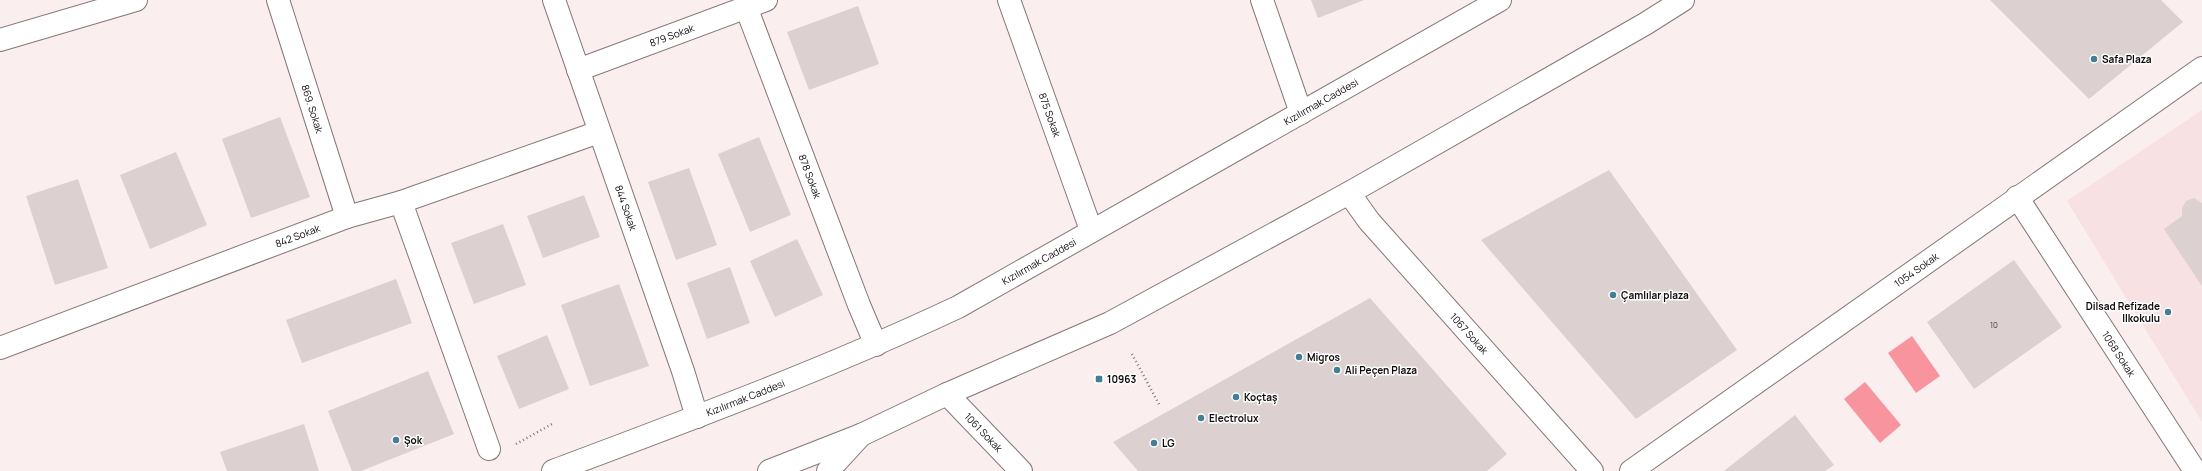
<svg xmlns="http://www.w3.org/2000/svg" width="2202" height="471" font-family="Manrope,sans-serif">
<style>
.built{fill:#f7e1e2}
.water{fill:#f8949e}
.building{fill:#ddd0d0}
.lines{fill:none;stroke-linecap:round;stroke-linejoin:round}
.street-casing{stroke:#837777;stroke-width:24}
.primary-casing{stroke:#837777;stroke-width:24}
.path{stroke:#7f7677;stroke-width:2.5;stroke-dasharray:1 3;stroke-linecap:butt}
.street{stroke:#fff;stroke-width:22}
.primary{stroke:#fff;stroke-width:22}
.poi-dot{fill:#427f95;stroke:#fff;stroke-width:1.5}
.labels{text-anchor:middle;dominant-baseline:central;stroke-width:3;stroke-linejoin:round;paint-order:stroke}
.number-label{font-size:8px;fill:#423c3c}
.street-label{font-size:10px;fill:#0f0a0b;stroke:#fff}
.poi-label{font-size:10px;font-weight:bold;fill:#0f0a0b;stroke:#fff;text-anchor:start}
</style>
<rect width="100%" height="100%" fill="#fbeeef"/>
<path class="built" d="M2202,110V422L2067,201Z"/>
<path class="water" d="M1912,336L1940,376L1916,393L1888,353Z
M1865,382L1901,425L1880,443L1844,399Z"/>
<path class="building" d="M1311,0H1364L1318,18Z
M1990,0H2161L2183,22L2089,99Z
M858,6L879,64L809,90L787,32Z
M280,117L310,197L251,218L222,139Z
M759,137L791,215L750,232L718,154Z
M176,152L207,225L150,249L120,175Z
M689,168L717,245L676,260L648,182Z
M1609,170L1737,350L1636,419L1481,240Z
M78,179L108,268L55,285L26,196Z
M584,195L600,237L543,258L527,216Z
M2194,198L2202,203V286L2164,229L2182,216V209L2186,201Z
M503,224L526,285L474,304L451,243Z
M797,239L823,295L775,317L750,261Z
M2014,260L2062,327L1974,389L1927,322Z
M730,267L750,323L707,339L687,283Z
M396,279L412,323L302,363L286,320Z
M619,284L649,366L590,386L561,305Z
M1370,298L1507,454L1487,471H1138L1113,442Z
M547,335L569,389L519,409L497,356Z
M428,371L454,434L361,471H352L328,411Z
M1795,415L1834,465L1825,471H1724Z
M304,424L319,471H227L220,452Z"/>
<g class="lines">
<g class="street-casing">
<g id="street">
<path id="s1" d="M278,0L347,217"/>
<path id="s2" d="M554,0L683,371L697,417"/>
<path id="s3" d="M1009,0L1091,230"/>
<path d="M1262,0L1301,113"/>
<path id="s4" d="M746,7L859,305L876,345"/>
<path d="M0,40L136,0"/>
<path id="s5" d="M578,70L766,0"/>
<path id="s6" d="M1349,193L1369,221L1592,471"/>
<path id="s7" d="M2017,197L2195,471"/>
<path d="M401,202L489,449"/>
<path id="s8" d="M0,348L347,217L401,202L599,132"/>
<path id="s9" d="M947,394L1021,471"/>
<path d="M828,471L861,435"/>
<path id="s10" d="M1631,471L2202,68"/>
</g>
</g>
<g class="primary-casing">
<g id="primary">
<path id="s11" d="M553,471C689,420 826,369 958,307L1500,0"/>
<path d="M769,471L861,435L947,394L1110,323L1349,193L1645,24L1683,0"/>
</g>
</g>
<path class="path" d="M1132,354L1160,406
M516,444L552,424"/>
<use href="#street" class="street"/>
<use href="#primary" class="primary"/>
</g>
<g class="poi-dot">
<circle cx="2094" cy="59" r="4"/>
<circle cx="1613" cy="295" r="4"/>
<circle cx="2168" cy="312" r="4"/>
<circle cx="1299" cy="357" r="4"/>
<circle cx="1337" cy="370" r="4"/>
<rect x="1095" y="375" width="8" height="8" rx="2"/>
<circle cx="1236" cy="397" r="4"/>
<circle cx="1201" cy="418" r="4"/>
<circle cx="396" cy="440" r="4"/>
<circle cx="1154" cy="443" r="4"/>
</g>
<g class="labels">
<g class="number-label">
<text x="1994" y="324">10</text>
</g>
<g class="street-label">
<text stroke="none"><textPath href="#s5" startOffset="100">879 Sokak</textPath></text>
<text stroke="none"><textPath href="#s11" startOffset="854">Kızılırmak Caddesi</textPath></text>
<text stroke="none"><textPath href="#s1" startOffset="114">869. Sokak</textPath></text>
<text stroke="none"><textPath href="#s3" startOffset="122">875 Sokak</textPath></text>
<text stroke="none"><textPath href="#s4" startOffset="181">878 Sokak</textPath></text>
<text stroke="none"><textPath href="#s2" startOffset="220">844 Sokak</textPath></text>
<text stroke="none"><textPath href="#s8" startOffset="318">842 Sokak</textPath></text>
<text stroke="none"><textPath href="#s11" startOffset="530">Kızılırmak Caddesi</textPath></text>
<text stroke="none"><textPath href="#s10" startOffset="349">1054 Sokak</textPath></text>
<text stroke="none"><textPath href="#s6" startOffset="185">1067 Sokak</textPath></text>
<text stroke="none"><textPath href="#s7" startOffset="187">1068 Sokak</textPath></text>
<text stroke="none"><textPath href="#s11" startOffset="206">Kızılırmak Caddesi</textPath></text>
<text stroke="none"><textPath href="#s9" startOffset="53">1061 Sokak</textPath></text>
</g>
<g class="poi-label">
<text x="2102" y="59">Safa Plaza</text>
<text x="1621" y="295">Çamlılar plaza</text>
<text x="2160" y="306" text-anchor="end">Dilsad Refizade<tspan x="2160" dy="12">Ilkokulu</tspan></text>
<text x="1307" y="357">Migros</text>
<text x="1345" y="370">Ali Peçen Plaza</text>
<text x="1107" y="379">10963</text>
<text x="1244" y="397">Koçtaş</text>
<text x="1209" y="418">Electrolux</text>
<text x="404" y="440">Şok</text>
<text x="1162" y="443">LG</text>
</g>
</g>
</svg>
